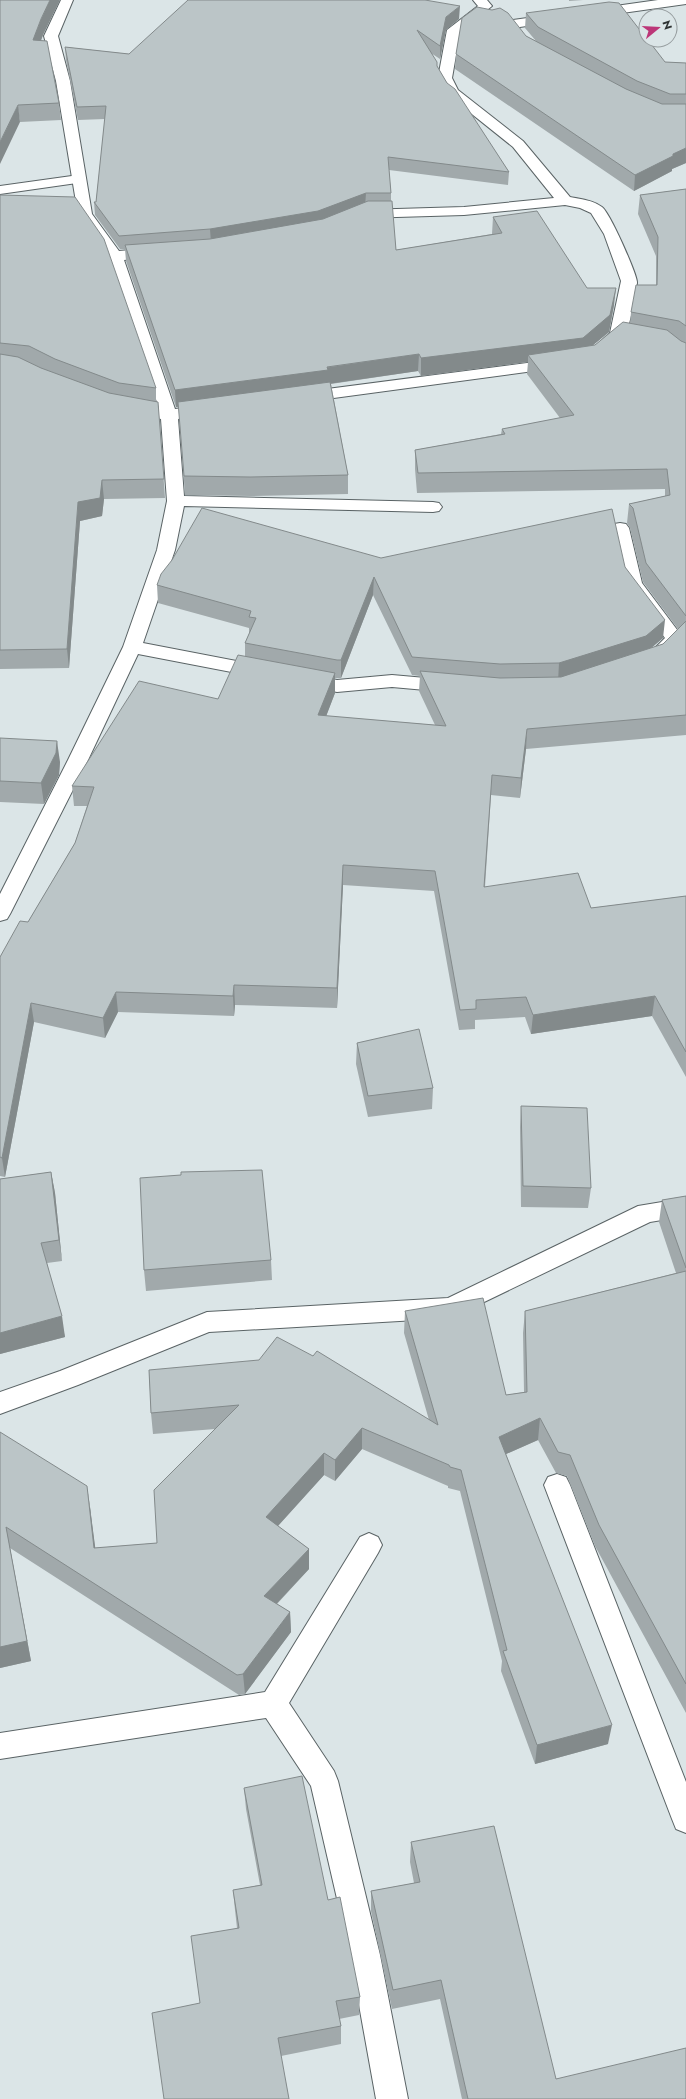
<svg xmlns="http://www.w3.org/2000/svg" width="686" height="2099" font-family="Jost,sans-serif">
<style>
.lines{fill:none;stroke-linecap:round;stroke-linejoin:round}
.service-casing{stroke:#5a6365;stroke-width:2}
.minor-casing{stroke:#5a6365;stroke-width:2}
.service{fill:#fff;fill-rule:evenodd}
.minor{fill:#fff;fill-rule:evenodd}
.wall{fill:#a1a9ab;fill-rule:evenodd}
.shaded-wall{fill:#838a8b}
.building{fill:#bbc5c7;stroke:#838a8b}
</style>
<rect width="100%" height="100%" fill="#dbe5e7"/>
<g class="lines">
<g class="service-casing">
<path id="service" d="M79,175L84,176L86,179L84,182L0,194V186Z
M369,1533L378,1537L382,1545L378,1553L289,1703L334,1771L338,1781L380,1955L408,2099H376L350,1955L311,1786L266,1718L0,1759V1733L265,1692L360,1537Z"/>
</g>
<g class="minor-casing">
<path id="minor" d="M61,0H73L58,36L70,81L92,214L119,251L155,248L160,250L163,253L160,256L124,260L175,409L208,405L214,407L216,410L214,413L178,419L184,496L433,502L439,503L442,507L439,511L433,512L184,506L175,550L143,643L262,666L269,668L271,672L269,676L262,678L138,654L88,760L10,914L7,919L0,921V894L68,760L123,647L157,550L167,501L161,419L123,412L121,409L123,406L129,404L159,408L107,256L78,214L56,81L44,36Z
M473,0H487L492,6L460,32L452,78L458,90L523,141L570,197C580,199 593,200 602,207C610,213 636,272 637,282C637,289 629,329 625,336C621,345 607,353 597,350L595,347L610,333L621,281L604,234L591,213L580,208L565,205L464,215L363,218L358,217L356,214L358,211L363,210L464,207L554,198L513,147L448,95L438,78L447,30L478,6Z
M658,0H686V4L594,17L587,13L594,9Z
M556,14L563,18L561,21L513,28L506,24L513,20Z
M557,359L563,361L565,364L563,367L304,402L298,400L296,397L298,394L304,392Z
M620,523L626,524L629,528L642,583L684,639C677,650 664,663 650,659L648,655L665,638L624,584L611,528L614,524Z
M306,674L337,680L392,675L448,680L455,682L457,686L455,690L448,692L392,687L337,692L299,684L297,680L299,676Z
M686,1198V1216L650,1222L451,1318L209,1332L78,1385L0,1414V1392L60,1371L207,1312L448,1298L638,1206Z
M557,1474L566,1477L570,1485L686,1782V1833L676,1829L672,1819L544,1485L548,1477Z"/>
</g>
<use href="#service" class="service"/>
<use href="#minor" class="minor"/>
</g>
<path class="wall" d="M0,0L43,35L41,41L59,103L61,120L20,122Z
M569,0H583L569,1Z
M526,13L665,62L686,63V163L672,169V171L634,191L455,69L456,54L526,36L536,41L525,28Z
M459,19L446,30L440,59L431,53L437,66L447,83L509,172L508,185L389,170L391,193V201L396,250L492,234L493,217L587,288L614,305L609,332L592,346L595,345L630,324L631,312L656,285V256L638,214L640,195L686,189V735L526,749L520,798L491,795L485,887L591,908L686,896V1077L652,1016L531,1034L525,1017L475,1020V1029L459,1030L434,891L343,885L337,1008L235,1005L234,1016L118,1012L105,1038L34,1022L5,1177L0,1176V957L28,922L75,843L87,806H74L72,786L218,699L245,656V643L249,634V628L158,603L157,585L381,558L625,567L663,638L651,648L663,644L678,629L643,582L630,528L627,523L629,504L665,496V489L417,493L415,469V450L501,434L502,429L560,418L527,374L528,362L421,376L418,371L331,384L348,475V494L251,496L185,495L179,407H176L126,261L125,249H120L95,215L94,202H96L105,119L78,120L66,60L65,47L129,54ZM373,595L412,675L420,676L419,691L435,725L326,716L335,693V678H341Z
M0,195L156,388V402H158L165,498L104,499L102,516L80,521L69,668L0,669Z
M0,738L60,762L59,775L44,804L0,802Z
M357,1043L433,1088L432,1109L368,1117L356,1064Z
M521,1106L591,1188L588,1208L521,1207L520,1127Z
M51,1172L55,1193L62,1261L47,1263L65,1337L0,1354V1177V1179Z
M181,1172L271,1260L272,1280L146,1291L144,1270L181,1175Z
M686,1196V1713L595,1546L567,1476L556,1473L538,1440L506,1454L608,1744L535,1764L501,1671L502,1661L460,1491L448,1488V1486L362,1449L335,1481L324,1475L278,1526L309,1549V1569L277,1604L290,1612L291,1632L245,1694L239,1695L10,1548L31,1661L0,1668V1432L90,1507L95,1548L157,1543L215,1429L153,1434L151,1413L149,1370L429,1420L404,1333L405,1311L506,1395L524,1392L523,1333L525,1311L676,1273L659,1222L662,1200Z
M244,1788L328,1900L360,1997L359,2015L339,2019L341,2026V2044L281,2056L200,2003L237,1928L235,1910L233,1890L260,1885L246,1809Z
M411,1842L556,2079L686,2099H462L440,1999L392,2009L371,1911V1891L414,1883L410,1862Z"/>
<path class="shaded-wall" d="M50,0H60L43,35L34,57L33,40L41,19Z
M460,6L459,19L446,30L440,59V46L446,17Z
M18,105L20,122L0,164V142Z
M686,148V163L672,169V171L634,191L635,175L673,154Z
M366,193L365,207L319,225L211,243L210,229Z
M616,288L614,305L609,332L581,355H528V362L421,376V358Z
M419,354L418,371L328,384V388L176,407L175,390Z
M102,480L104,499L102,516L80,521L69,668L67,649L78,502Z
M374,577L373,595L341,678V660Z
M665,620L663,638L644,654L558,682L559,663Z
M335,673V693L319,735L318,715Z
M527,729L526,749L520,798L521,778Z
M57,741L60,762L59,775L44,804L41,783Z
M343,865V885L337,1008V988Z
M234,985L235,1005L234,1016L233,996Z
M116,992L118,1012L105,1038L103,1018Z
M655,996L652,1016L531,1034L533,1015Z
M31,1003L34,1022L5,1177L2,1158Z
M51,1172L55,1193L62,1261L59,1240Z
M62,1316L65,1337L0,1354V1333Z
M540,1418L538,1440L497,1458L499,1437Z
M362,1428V1449L335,1481V1460Z
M324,1453V1475L267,1538L266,1517Z
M87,1486L90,1507L98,1569L94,1548Z
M6,1527L10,1548L31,1661L0,1668V1647Z
M309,1549V1569L265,1616L264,1596Z
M290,1612L291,1632L245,1694L243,1674Z
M612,1725L608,1744L535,1764L537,1745Z"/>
<path class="building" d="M0,0H50L41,19L33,40L47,41L59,103L18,105L0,142Z
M188,0H425L460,6L446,17L440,46L417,30L437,62V66L447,83L455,89L509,172L388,157L391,193H366L318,211L210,229L119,236L94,202H96L106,106L77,107L65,47L129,54Z
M609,2L619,3L646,38V40H648L665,62L686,63V94H670L637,81L538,27L526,13Z
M477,7L492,10L500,8L508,13L526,36L626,89L662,104H686V148L673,154V156L635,175L456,54L462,18Z
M686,189V326L679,321L631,312L636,285H657L658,237L640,195Z
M0,195L75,197L104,239L156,388L119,383L55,359L29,346L0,343Z
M368,201H392L396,250L502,233L493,217L537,211L587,288H616L610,315L583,338L421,358L419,354L327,367L328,370L175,390L125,245L210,239L323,219Z
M623,322L667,330L681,341L686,343V616L646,563L633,508L629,504L670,495L667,469L418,473L415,450L505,434L502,429L574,415L528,355L595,345Z
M0,354L18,357L41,368L109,393L158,402L164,479L102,480L100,498L78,502L67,649L0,650Z
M330,382L348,475L250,477L184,476L178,402Z
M202,508L381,558L612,509L625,567L665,620L646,636L559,663L500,664L412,657L374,577L341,660H337L245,643L256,618L249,617L251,611L157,585L161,574L172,560Z
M686,621V715L527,729L521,778L492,775L484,887L578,873L591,908L686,896V1052L655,996L533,1015L526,997L476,1000V1009L460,1010L435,871L343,865L337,988L234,985L233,996L116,992L103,1018L31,1003L2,1158L0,1157V957L20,921L28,922L75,843L94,787L72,786L139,681L218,699L238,655L335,673L318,715L446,726L420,671L500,678L561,677L663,644Z
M0,738L57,741L56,753L41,783L0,781Z
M419,1029L433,1088L368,1096L357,1043Z
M521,1106L587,1108L591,1188L523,1186Z
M262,1170L271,1260L144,1270L140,1178L181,1175V1172Z
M51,1172L59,1240L41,1243L62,1316L0,1333V1179Z
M686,1196V1268L662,1200Z
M686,1271V1684L599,1525L570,1455L558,1452L540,1418L499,1437L612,1725L537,1745L503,1651L507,1650L461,1470L450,1467L449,1465L362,1428L335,1460L324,1453L266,1517L309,1549L264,1596L290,1612L243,1674L237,1675L6,1527L27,1641L0,1647V1432L87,1486L94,1548L157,1543L154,1490L239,1405L151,1413L149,1370L259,1360L277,1337L313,1356L317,1351L438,1425L405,1311L483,1298L506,1395L527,1392L525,1311Z
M302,1776L328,1900L340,1897L360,1997L336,2001L341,2026L278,2038L289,2099H164L152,2013L200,2003L191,1936L239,1928L233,1890L262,1885L244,1788Z
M494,1826L556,2079L686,2048V2099H468L441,1980L393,1990L371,1891L420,1882L411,1842Z"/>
<g transform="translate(658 28) rotate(72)"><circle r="19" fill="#dbe5e7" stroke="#969d9f"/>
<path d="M0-3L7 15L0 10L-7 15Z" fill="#bc3678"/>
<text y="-6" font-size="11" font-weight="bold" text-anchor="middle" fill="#2e3233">N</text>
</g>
</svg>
